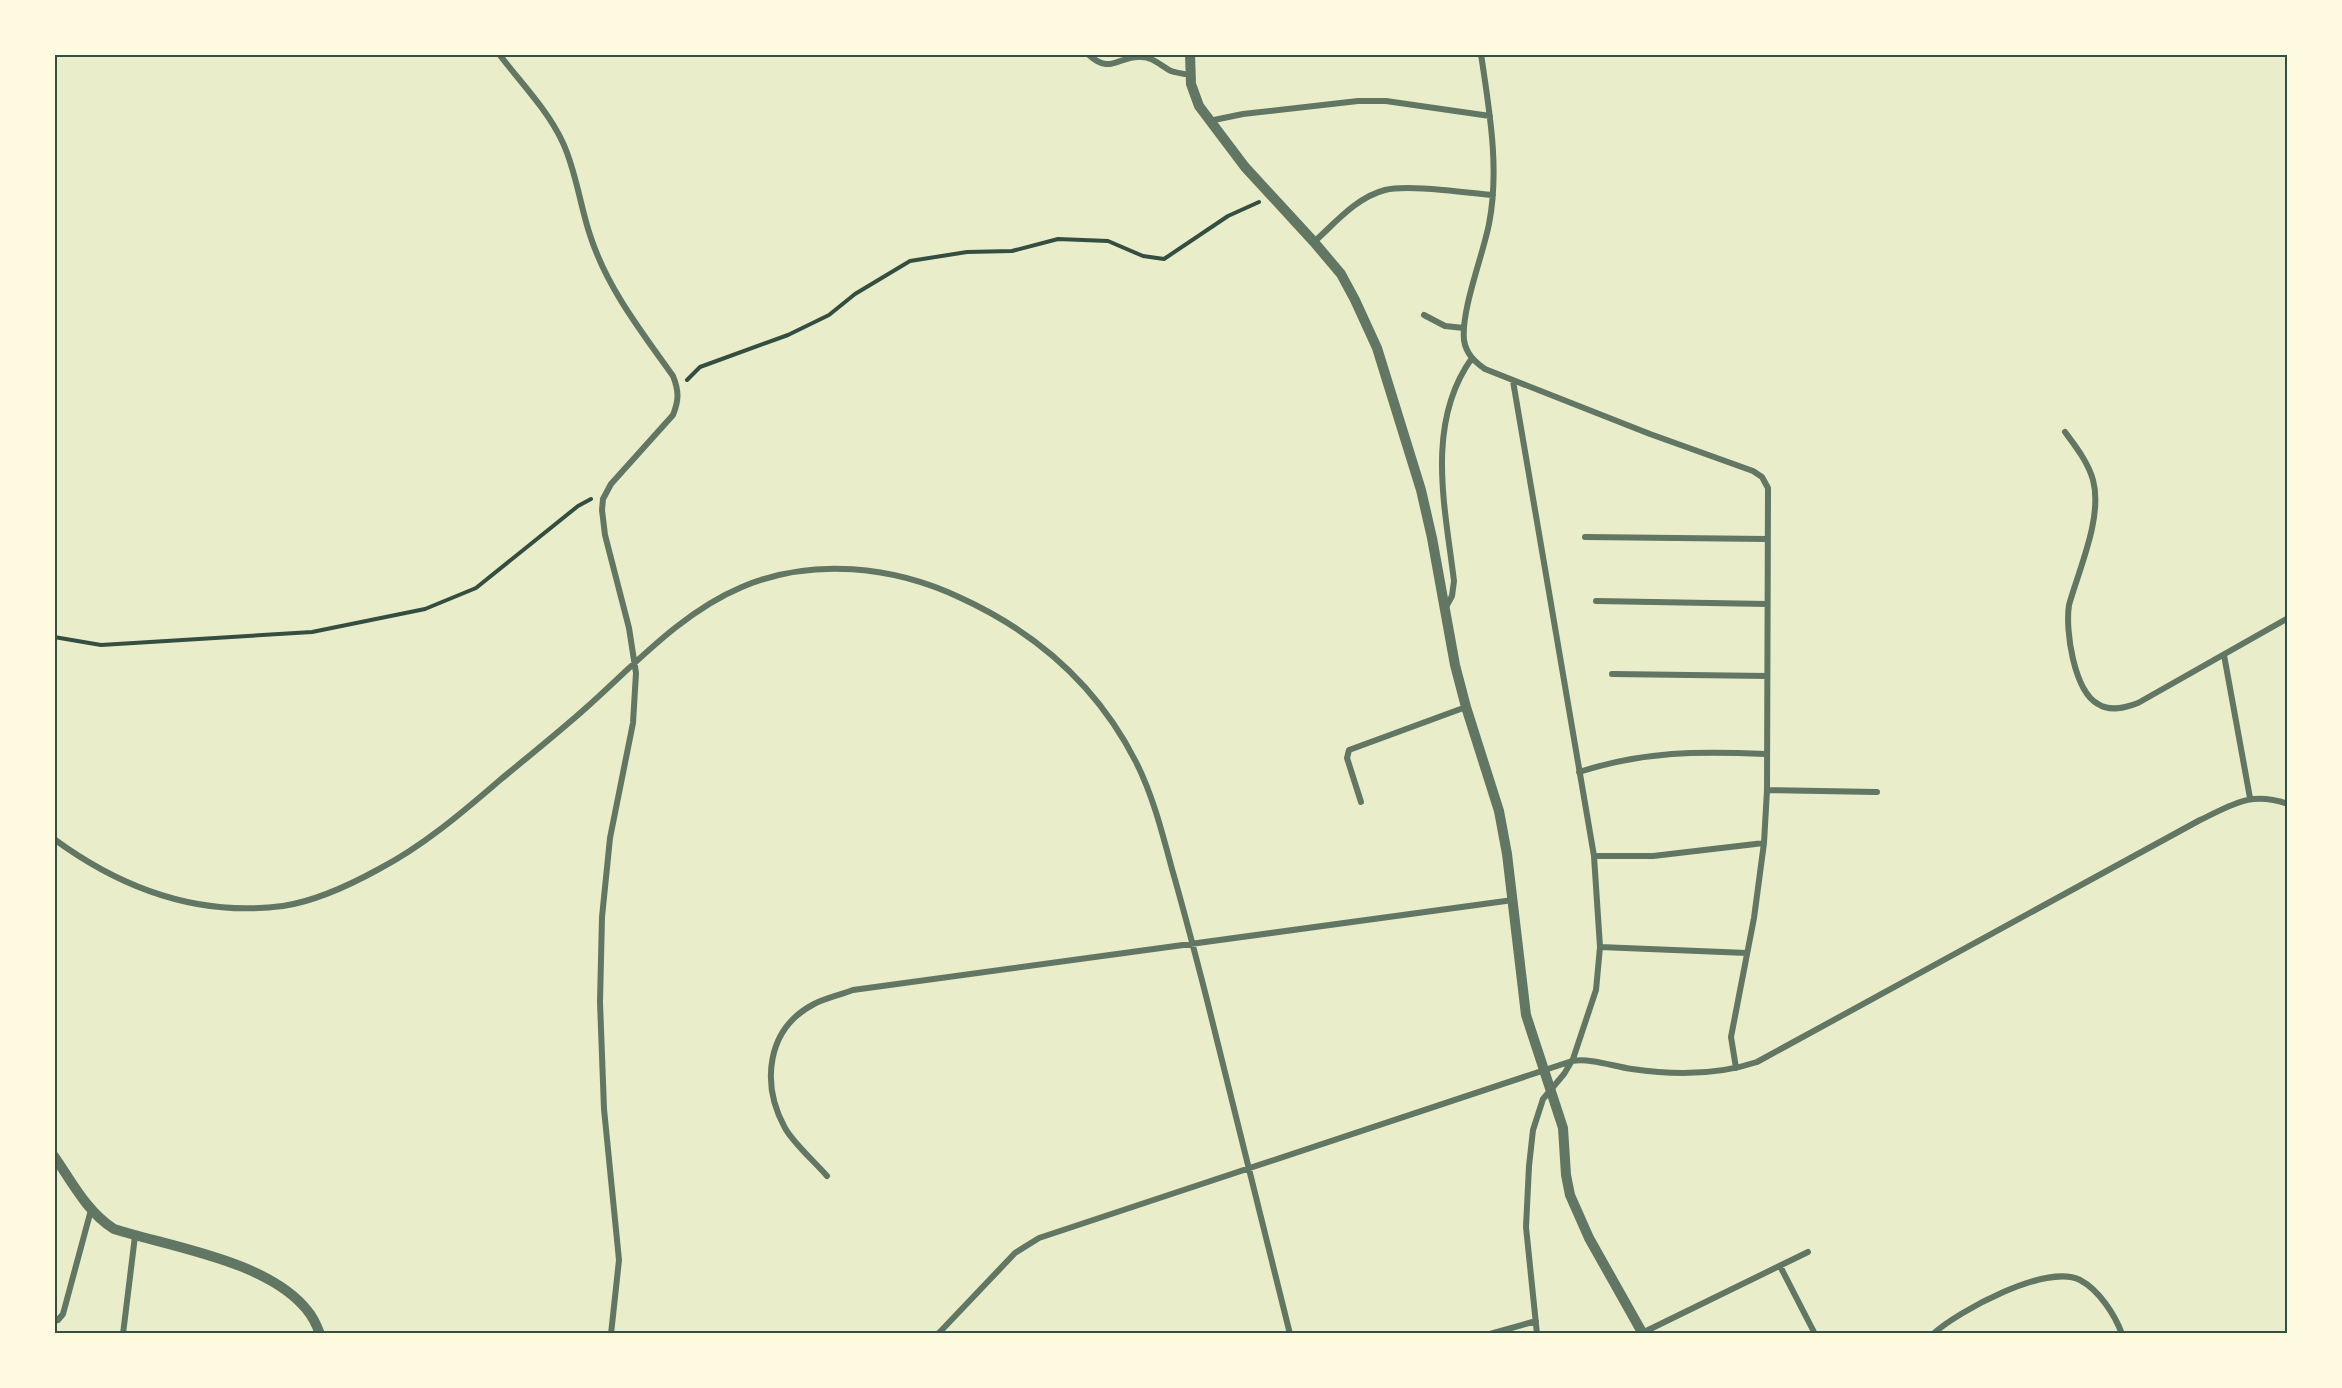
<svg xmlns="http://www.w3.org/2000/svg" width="2342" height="1388" font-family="Montserrat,sans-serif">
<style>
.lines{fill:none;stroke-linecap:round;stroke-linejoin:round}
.path{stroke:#344e41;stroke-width:4}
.minor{stroke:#617663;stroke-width:6}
.tertiary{stroke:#617663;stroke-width:10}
.neatline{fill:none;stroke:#344e41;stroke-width:2}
</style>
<rect width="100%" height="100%" fill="#e9edc9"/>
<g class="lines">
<path class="path" d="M687,380L700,367L788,335L829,315L855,294L910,261L967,252L1012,251L1058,239L1108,241L1143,256L1164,259L1228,216L1259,202
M54,637L101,645L312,632L425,609L476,588L578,506L591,499"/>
<path class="minor" d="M499,54C520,82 548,110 563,143C576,171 580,205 590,235C607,288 641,331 673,376C679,391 679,400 673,415L611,484L603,499L602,510L605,535L629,628L636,673L633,723L610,838L602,917L600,1002L604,1109L619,1260L611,1334
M1088,54C1111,76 1118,55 1141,57C1153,57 1161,66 1171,71C1177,73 1184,74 1190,75
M1481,54C1489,109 1500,168 1489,224C1483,255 1461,310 1464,340C1466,354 1475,362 1485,369L1650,434L1753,471L1762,477L1768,488L1767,790L1764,843L1754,918L1731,1037L1736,1068
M1209,121L1243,114L1358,101H1386L1490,116
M1314,242C1335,223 1357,197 1385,190C1408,184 1467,193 1493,195
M1424,315L1445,326L1464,328
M1513,381L1594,856L1600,947L1596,990L1573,1059L1564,1074L1543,1099L1533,1130L1529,1166L1526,1227L1537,1334
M2065,432C2076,447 2088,462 2093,480C2103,517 2079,569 2069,605C2065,630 2074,691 2098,704C2110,712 2125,708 2138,703L2288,618
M1585,537L1767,539
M1596,601L1767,604
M1446,607L1452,596L1454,581C1445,507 1425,423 1472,358
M2224,655L2250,798
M1612,674L1767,676
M1579,772C1645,751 1698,751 1766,754
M1767,790L1877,792
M1361,802L1347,758L1349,750L1466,707
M54,839C122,889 198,917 283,906C316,901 350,885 379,869C423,846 463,812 500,780C529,756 559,732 587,707C635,664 682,612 742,587C812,557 894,566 961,598C1037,633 1098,687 1136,762C1153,796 1162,832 1172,869C1184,911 1195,953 1206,996C1234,1109 1262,1221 1290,1334
M1594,856H1653L1764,843
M1600,947L1747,953
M827,1176C815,1162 794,1144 785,1128C761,1084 766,1029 814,1004C826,998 840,995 853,990L1513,900
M1780,1266L1815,1334
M54,1321L58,1320L63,1314L91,1210
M1642,1333L1808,1252
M123,1334L135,1236
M938,1334L1015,1253L1039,1238L1572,1061C1591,1058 1612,1066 1632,1069C1672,1075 1718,1075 1757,1062L2200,820C2234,804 2250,791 2288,804
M1490,1334L1536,1321
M1933,1334C1958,1311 2047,1263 2080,1280C2099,1290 2115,1315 2122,1334"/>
<path class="tertiary" d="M1190,54L1191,84L1199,106L1245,167L1314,242L1341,274L1355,300L1377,348L1421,490L1432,538L1455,665L1466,707L1499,811L1507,854L1526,1015L1563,1128L1566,1175L1570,1195L1589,1238L1643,1334
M54,1156C72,1182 87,1212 114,1229C171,1247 268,1261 307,1310C313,1317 317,1326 320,1334"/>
</g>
<rect width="2342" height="1388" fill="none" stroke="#fefae0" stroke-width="111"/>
<rect x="56" y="56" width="2230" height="1276" class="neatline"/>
</svg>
